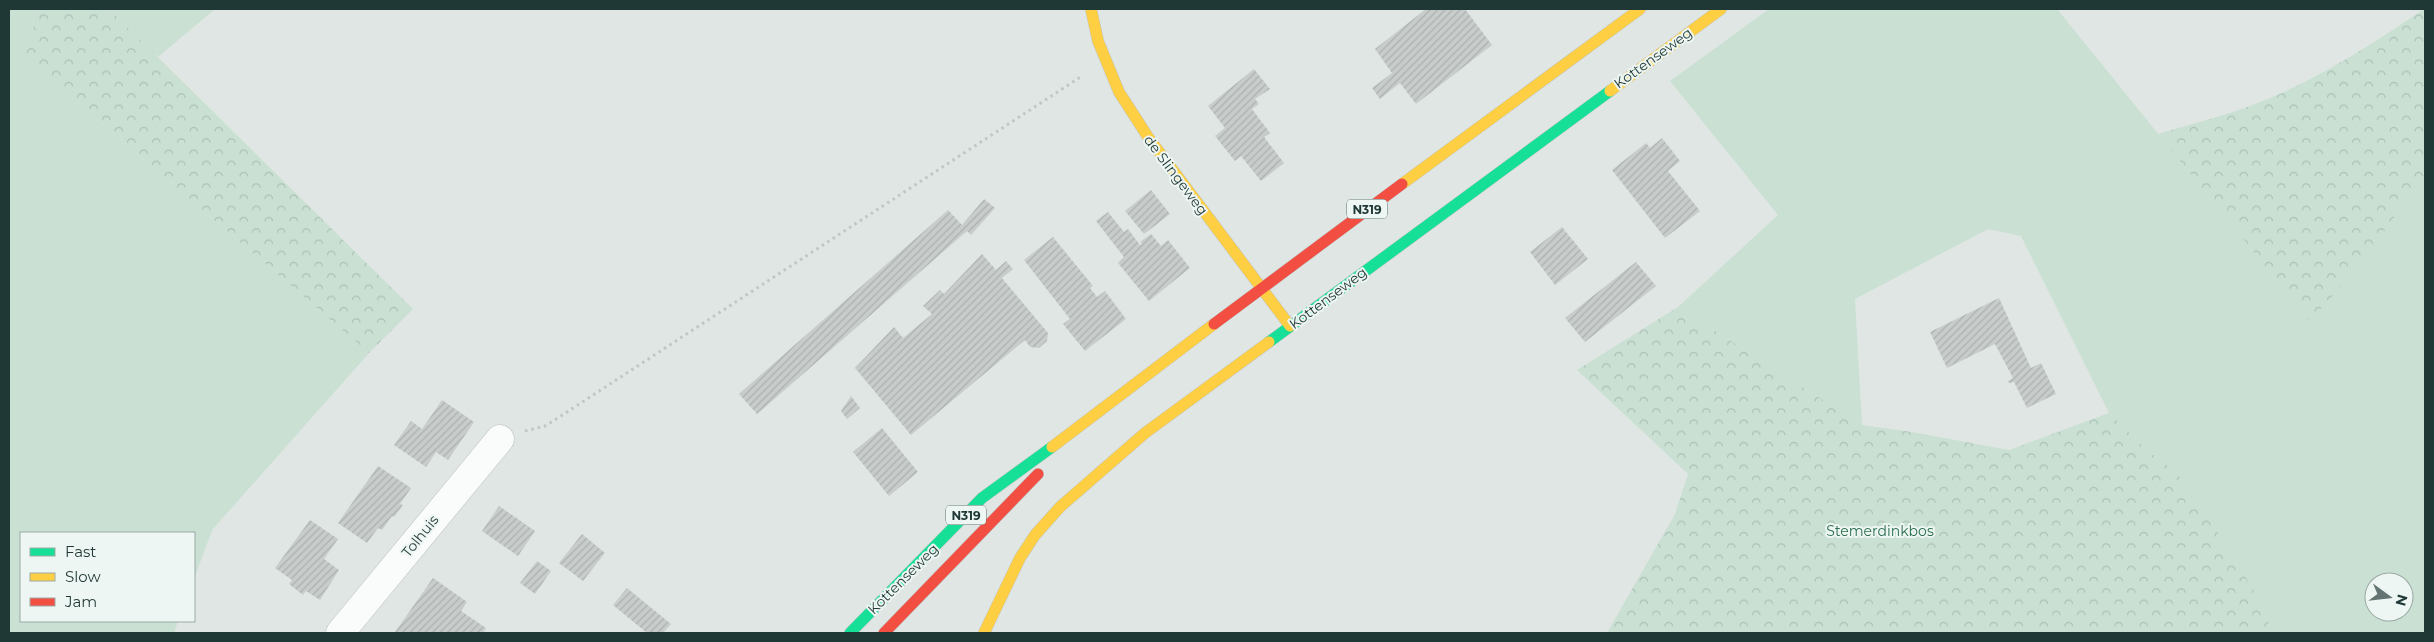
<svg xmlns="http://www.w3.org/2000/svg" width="2434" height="642" font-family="Montserrat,sans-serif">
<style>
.green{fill:#c9e0d3;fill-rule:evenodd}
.forest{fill:url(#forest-crowns)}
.building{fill:url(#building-hatch)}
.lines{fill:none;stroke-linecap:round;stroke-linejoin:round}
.street-casing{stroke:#bdc3c1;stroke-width:29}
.fast-casing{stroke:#bdc4c2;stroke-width:12}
.slow-casing{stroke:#bdc4c2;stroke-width:12}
.jam-casing{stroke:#bdc4c2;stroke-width:12}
.path{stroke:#bec7c6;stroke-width:3;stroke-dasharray:2.5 4;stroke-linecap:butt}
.street{stroke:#fafbfb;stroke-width:28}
.fast{stroke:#16e098;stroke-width:11}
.slow{stroke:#ffcf43;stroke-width:11}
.jam{stroke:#f24e42;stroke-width:11}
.labels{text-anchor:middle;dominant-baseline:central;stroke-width:4;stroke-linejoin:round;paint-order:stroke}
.shield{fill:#eef6f3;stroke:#5d716e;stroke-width:1}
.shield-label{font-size:12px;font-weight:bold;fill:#1f3835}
.street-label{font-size:14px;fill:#1f3835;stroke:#eef6f3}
.park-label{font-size:14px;fill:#2a6e4e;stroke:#eef6f3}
</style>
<defs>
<pattern id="forest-crowns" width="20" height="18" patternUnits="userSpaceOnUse" patternTransform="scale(1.25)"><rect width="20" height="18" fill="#c9e0d3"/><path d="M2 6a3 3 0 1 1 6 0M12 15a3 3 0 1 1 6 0" fill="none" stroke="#acc1b6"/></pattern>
<pattern id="building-hatch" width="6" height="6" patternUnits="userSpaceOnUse" patternTransform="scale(1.25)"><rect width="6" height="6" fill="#c8cdcc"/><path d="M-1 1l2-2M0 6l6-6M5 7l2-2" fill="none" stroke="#abb1b0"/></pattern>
</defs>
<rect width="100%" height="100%" fill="#e0e6e4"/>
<path class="green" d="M9,9H34L33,39L22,55L369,353L212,530L194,579V533H21V621H178L174,633H9Z
M109,9H215L158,57Z
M1769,9H2057L2309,320C2354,276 2386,223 2425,174V633H2273L2258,597L2205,512L2176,472L2147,450L2109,413L2021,236L1988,229L1855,299L1862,425L1678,307L1778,215L1670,81ZM2374,582H2404V612H2374Z"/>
<path class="forest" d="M34,9H109L413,309L369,353L21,54L33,39Z
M2424,9L2425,174L2373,247L2326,304L2309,320L2158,134C2194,123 2233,114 2268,99C2323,76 2374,43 2424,9Z
M1678,307L1862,425L1912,432L2009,450L2109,413L2147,450L2176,472L2205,512L2258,597L2273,633H1607L1675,514L1688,474L1577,370Z"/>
<path class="building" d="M1426,9H1465L1492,45L1416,104L1400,83L1380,99L1372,88L1392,73L1375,49Z
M1254,69L1270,89L1255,99L1259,104L1252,109L1270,133L1264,137L1284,163L1261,181L1241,156L1235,161L1215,136L1225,128L1208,106Z
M1662,138L1680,161L1668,171L1700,211L1665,238L1612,170L1646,143L1650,148Z
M1151,190L1170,214L1144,234L1125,211Z
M984,199L995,208L971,235L967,231L757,414L739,394L948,210L962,225Z
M1108,212L1124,232L1128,229L1140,245L1142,244L1140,242L1151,234L1161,246L1168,240L1190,268L1149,301L1118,263L1124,257L1096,221Z
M1562,227L1588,259L1555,285L1530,252Z
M1053,237L1093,286L1090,288L1097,297L1105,291L1126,319L1085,351L1063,324L1070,319L1024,260Z
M982,254L996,270L1006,261L1013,269L1002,278L1048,333L1047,341L1039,348L1030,347L1025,340L911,435L855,368L894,327L903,338L932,314L923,306L940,290L944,294Z
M1636,262L1656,286L1585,342L1565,318Z
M1999,298L2031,368L2041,363L2056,394L2027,408L2014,382L2009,383L2008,381L2013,378L1995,344L1947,368L1930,332Z
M851,396L860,408L847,419L841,411Z
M442,400L474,422L448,460L436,452L426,467L394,445L411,421L422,429Z
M882,428L918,472L889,496L853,452Z
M378,466L411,488L400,504L403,505L394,517L392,516L382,530L378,528L367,543L338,523Z
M499,506L535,531L518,556L482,531Z
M310,520L338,539L324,559L339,570L320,600L306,591L303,595L289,584L292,580L275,568Z
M582,534L605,553L583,581L559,563Z
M537,561L551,571L535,594L520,583Z
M433,578L467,602L461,611L486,628L483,633L395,632Z
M627,588L671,624L663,633H647L613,605Z"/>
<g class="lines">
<g class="street-casing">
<path id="street" d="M340,633L500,439"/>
</g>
<g class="fast-casing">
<path id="fast" d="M1269,342L1610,91
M850,633L982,498L1052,447"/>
</g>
<g class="slow-casing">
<path id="slow" d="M1091,9L1098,41L1119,92L1148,137L1290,326
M1610,91L1721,9
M1402,184L1640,9
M1052,447L1214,324
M984,633L1020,558L1035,535L1060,507L1145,433L1269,342"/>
</g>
<g class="jam-casing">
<path id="jam" d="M1214,324L1402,184
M884,633L1038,474"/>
</g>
<path class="path" d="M525,431L545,426L564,414L1082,76"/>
<use href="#street" class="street"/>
<use href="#fast" class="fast"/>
<use href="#slow" class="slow"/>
<use href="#jam" class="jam"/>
</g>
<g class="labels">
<g class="shield">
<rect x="1347" y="199.5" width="40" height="19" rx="4"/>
<rect x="946" y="505.5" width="40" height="19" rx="4"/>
</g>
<g class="shield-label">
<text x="1367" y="209">N319</text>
<text x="966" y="515">N319</text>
</g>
<g class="street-label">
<text transform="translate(1653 58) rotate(-36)">Kottenseweg</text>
<text transform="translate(1176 175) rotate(53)">de Slingeweg</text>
<text transform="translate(1328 298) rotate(-37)">Kottenseweg</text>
<text transform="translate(420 536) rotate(-51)">Tolhuis</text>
<text transform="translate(903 579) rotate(-45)">Kottenseweg</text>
</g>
<g class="park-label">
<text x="1880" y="531">Stemerdinkbos</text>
</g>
</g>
<rect width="2434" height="642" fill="none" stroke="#1f3835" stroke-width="20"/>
<rect x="20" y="532" width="175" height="90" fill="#eef6f3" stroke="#9baaa7"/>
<rect x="30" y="548" width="25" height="8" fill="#16e098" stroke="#9baaa7"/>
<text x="65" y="557" font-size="15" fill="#1f3835">Fast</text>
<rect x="30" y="573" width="25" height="8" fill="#ffcf43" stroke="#9baaa7"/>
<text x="65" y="582" font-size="15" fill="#1f3835">Slow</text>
<rect x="30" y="598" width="25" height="8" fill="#f24e42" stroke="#9baaa7"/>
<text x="65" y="607" font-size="15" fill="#1f3835">Jam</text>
<g transform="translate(2389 597) rotate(105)"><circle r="24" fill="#eef6f3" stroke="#9baaa7"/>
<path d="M0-4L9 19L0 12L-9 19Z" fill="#637572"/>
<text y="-8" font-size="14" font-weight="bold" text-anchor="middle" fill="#1f3835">N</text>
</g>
</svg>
